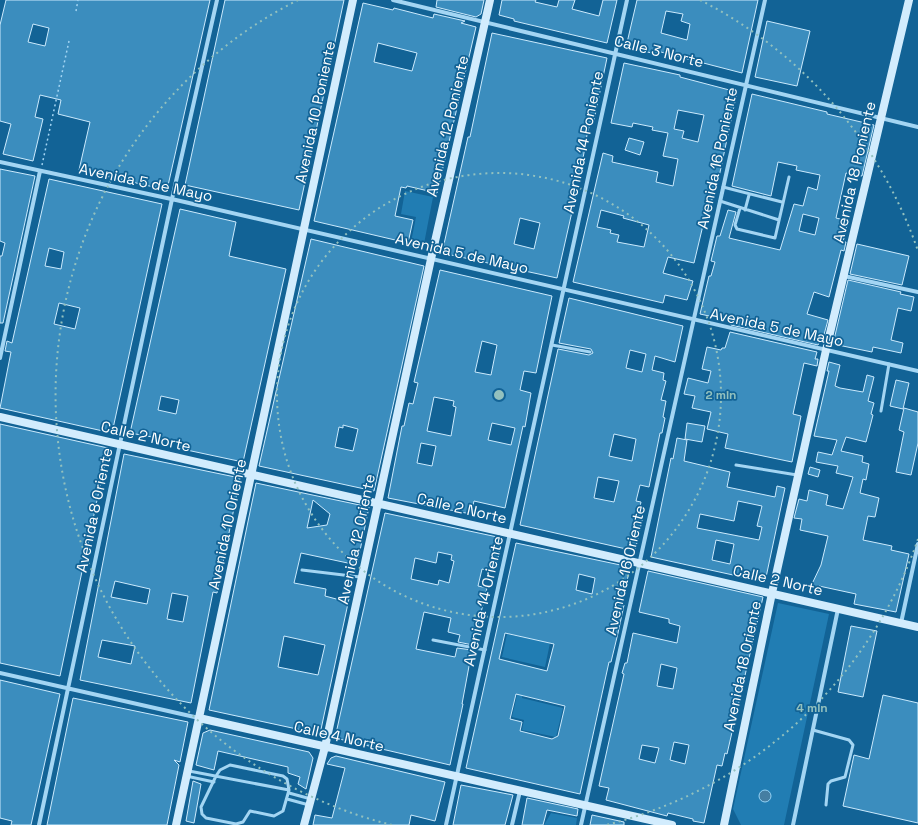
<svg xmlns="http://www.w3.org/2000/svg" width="918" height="825" font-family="'Space Grotesk',sans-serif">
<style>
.green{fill:#217db3}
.water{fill:#457ea2;stroke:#95d3f6}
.building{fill:#3b8dbe;stroke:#cbeafd;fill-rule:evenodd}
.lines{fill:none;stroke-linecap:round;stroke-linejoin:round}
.path{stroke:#a3d5f3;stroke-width:1.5;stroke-dasharray:2 3;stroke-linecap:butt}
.lane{stroke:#a3d5f3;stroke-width:3}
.street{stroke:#a3d5f3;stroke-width:4}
.secondary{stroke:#d2ecfd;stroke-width:8}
.ring{fill:none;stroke:#93c1be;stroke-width:2;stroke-dasharray:2 4}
.labels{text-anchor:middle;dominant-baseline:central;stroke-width:3.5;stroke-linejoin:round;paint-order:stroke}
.street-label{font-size:15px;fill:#fff;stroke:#126396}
.centre{fill:#93c1be;stroke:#126396;stroke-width:2}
.ring-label{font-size:12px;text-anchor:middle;font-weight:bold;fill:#93c1be;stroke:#126396;stroke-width:3.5;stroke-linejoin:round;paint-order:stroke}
</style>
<rect width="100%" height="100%" fill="#126396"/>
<path class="green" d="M405,191L433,197L423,249L410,247L416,217L401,214Z
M778,603L829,614L784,825H741L733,809Z
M507,634L550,643L545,667L502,657Z
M524,688L522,698L563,708L556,737L522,730L524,720L512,717L518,691Z
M551,813L577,818L576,825H544Z"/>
<path class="water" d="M759 796a6 6 0 1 1 12 0a6 6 0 1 1-12 0Z"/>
<path class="building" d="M6,0H210L167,190L79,170L90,122L58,114L61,100L40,95L35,117L43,119L33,161L3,154L11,124L0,121V25ZM33,24L49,28L45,46L28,42Z
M225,0H344L299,210L185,185Z
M437,0H484L481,14L476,17L436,7Z
M502,0H536L535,2L557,7L559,0H575L572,9L599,16L603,0H617L607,43L514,21V19L499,15Z
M637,0H758L742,73L657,51L656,54L626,47ZM666,11L683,14L681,21L690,24L687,40L661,33Z
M363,3L393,10L394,8L433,18L434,14L465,21L461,23L476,27L437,193L407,186L406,188L401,187L395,216L413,220L408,243L314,221ZM378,43L417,53L412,71L374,62Z
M767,21L810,31L797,86L755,77Z
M492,33L607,58L594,120L591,119L587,135L580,176L575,175L572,193L576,194L557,278L442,253L468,137H470ZM520,218L540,223L534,249L514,244Z
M624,63L680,75V77L737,92L719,177H717L707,222L704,221L694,263L668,257L663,273L693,281L687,300L665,295L663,303L573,282L603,153L613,156L612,162L658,172L656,182L673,186L678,159L663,156L668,133L652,130L653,127L633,123L632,127L611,123ZM678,110L704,115L698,142L682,138L684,131L674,129ZM601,210L624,216L623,218L649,225L644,247L617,242L619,235L610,233L611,230L597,227Z
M752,94L827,112V114L874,125L862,176L846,173L836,218L848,221L843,242H846L844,251L841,250L829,297L814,292L807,314L828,320L822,342L820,341L818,345L731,325L732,321L700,314L709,276H711L715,262L711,261L717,236H720L728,210L736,212L729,238L780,250L794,204L803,206L808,187L817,190L820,175L796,170L797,166L778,162L771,196L732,186ZM803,214L819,218L815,235L799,231Z
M629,138L644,142L640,155L625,150Z
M0,169L35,176L3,323H0V256H2L5,243L0,241Z
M49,179L162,204L112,433L0,408L11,352L5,351L7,341L12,343ZM49,248L64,252L61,269L45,266ZM59,303L80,308L75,329L54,324Z
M180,209L236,222L229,256L286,269L243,462L182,449L180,442L130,433ZM161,396L179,400L176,414L158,410Z
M311,239L424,266L374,491L259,466ZM343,425L358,429L353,451L335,447L339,427L343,428Z
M857,244L909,256L902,285L850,274Z
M440,270L552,296L536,373L524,371L520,390L531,393L525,427L523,426L505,508L474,501L471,514L388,498L402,426H404L409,403L413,404L418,383L414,382ZM482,341L497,345L491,375L475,372ZM434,397L454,401L453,406L456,407L451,436L427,431ZM492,423L515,428L511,445L488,440ZM421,443L436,446L432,466L417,463Z
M848,280L901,292L900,294L914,297L911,311L898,308L891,340L903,343L901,353L873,347L872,352L833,344Z
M569,298L683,326L675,362L655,356L652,370L664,373L663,380L666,381L661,400L666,401L663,417L665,418L662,433H660L649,487L640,485L636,501L641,502L638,515L643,516L635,551L520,525L558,349L589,355L593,353L591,349L559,343ZM630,350L646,354L642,372L626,368ZM614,434L636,439L632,461L609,456ZM598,477L619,481L614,502L594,498Z
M730,332L817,352L815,359H818L817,366L804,363L793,414L801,416L792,462L725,448L728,434L707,429L711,412L692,408L695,396L684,394L688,378L708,383L711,371L702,369L707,347L721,350L722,348H725Z
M829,362L840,365L835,386L840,388L863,392L867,375L874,377L868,401L874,403L871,414L873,415L866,442L846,437L841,451L863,456L862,462L869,464L866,480L863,479L860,493L879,498L875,517L868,516L863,540L892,546L891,550L909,554L896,612L854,604L856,594L819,586L818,588L811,586L821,565L828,536L800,530L802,519L794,518L799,499L807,501L809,490L828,495L826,505L843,509L853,477L836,473L838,466L816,462L818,452L832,455L837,440L814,436L829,371H827Z
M896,380L909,383L903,409L890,406Z
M904,408L918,412V443L911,475L896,472L904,432L899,430Z
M687,423L705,426L702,442L685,439Z
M0,424L108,448L60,676L0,663Z
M677,438L687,440L684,461L730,472L727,487L775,497L777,486L785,488L765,582L651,557L671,458L673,459ZM738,501L762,506L757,526L762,527L759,540L697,528L700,514L734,521ZM716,540L734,544L730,564L712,560Z
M124,454L240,478L217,593L213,592L191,703L80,680ZM115,581L150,589L147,604L111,597ZM172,593L188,596L183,622L167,619ZM102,640L135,646L131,664L98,657Z
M810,467L820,470L818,477L808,474Z
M256,483L369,507L357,565L301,553L294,583L326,589L325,596L340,600L342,592L350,594L320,734L209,710ZM313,500L330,514L327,525L307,528ZM284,636L325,645L318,675L278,667Z
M385,513L502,538L497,563L494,562L492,572L482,569L478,586L487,588L473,645L458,642L460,635L448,632L451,618L424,612L416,649L455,657L457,648L472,650L462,704H463L450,765L335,738ZM438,552L452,555L451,560L454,561L449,583L439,580L438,585L411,579L415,558L436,563Z
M516,543L630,567L622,605H624L618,633L611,662H609L580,794L466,768ZM579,574L595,578L592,594L576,590ZM505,633L554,644L547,671L499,659ZM516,694L565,706L558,736L552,739L520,731L522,722L510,719Z
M648,571L763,597L727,754L725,753L722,766L717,765L704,823L693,821V819L668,813L667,816L606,800L609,788L599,786L624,674L622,673L625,663H627L633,633L677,643L680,626L669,623V619L639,612ZM661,664L677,668L673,689L657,686ZM674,742L689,745L685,764L670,760ZM642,745L659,748L655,763L639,759Z
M851,626L877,631L863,697L838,692Z
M0,680L60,694L31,825H11L12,821L0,818Z
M883,695L918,703V823L843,806L854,755L869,759Z
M73,698L188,722L180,762L174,760L179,765L167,825H47Z
M210,730L309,752L313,758L306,789L298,784L300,777L288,773V767L218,751L214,770L196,765L203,733Z
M336,756L445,782L435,821L411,815L409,825H313L315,815L332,818L345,768L327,764L331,758Z
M193,781L201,784L194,823L186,821Z
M461,785L513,795L505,825H453Z
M527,798L578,809L577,816L547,810L543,825H522Z
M592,815L624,822V825H590Z"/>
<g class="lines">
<path class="path" d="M76,11L78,0
M42,165L69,41"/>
<path class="lane" d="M723,187L782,202
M720,201L779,220
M740,208L735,225L737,229L775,238L789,177
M745,210L749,195
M552,345L590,352
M881,411L889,364
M736,465L797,475
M302,570L360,577
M433,640L485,650
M813,730L849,740L853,745L845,777L831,781L828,784L826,805
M230,765L283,776L287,779L289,790L283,811L274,816L250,811L243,822L236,824L206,818L202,814L201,807L216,776L220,770Z
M189,771L289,790
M186,776L214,782
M289,793L311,799
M287,799L309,805"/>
<path class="street" d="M393,0L918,127
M0,162C58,175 117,187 176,200C423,257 670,315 918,371
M844,276L918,292
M0,358L40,171
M901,623L918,544
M0,673L199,718
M39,825L172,199L217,0
M446,825L627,0
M512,825L520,791
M581,825L765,0
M793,825L838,609"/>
<path class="secondary" d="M0,417L918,627
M199,718L672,825
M176,825L353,0
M304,825L325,747L431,259L490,0
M724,825L772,593L826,350L909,0"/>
</g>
<g class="ring">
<circle cx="499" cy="395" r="222"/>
<path d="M918 539A443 443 0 0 1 606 825M392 825A443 443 0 0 1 298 0M700 0A443 443 0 0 1 918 251"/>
</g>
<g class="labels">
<g class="street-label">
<text transform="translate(659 51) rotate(14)">Calle 3 Norte</text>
<text transform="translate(315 112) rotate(-78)">Avenida 10 Poniente</text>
<text transform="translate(447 126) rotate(-77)">Avenida 12 Poniente</text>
<text transform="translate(583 142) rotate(-78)">Avenida 14 Poniente</text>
<text transform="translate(717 158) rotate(-78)">Avenida 16 Poniente</text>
<text transform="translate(854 172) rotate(-77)">Avenida 18 Poniente</text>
<text transform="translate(146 182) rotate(12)">Avenida 5 de Mayo</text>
<text transform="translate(462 253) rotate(13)">Avenida 5 de Mayo</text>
<text transform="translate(777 327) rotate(12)">Avenida 5 de Mayo</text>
<text transform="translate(146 436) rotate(13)">Calle 2 Norte</text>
<text transform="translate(462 508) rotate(13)">Calle 2 Norte</text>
<text transform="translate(94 510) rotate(-78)">Avenida 8 Oriente</text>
<text transform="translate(227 524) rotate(-78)">Avenida 10 Oriente</text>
<text transform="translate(356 539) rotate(-78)">Avenida 12 Oriente</text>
<text transform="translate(625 570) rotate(-77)">Avenida 16 Oriente</text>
<text transform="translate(778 580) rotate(13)">Calle 2 Norte</text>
<text transform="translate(483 601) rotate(-77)">Avenida 14 Oriente</text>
<text transform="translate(742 666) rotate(-78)">Avenida 18 Oriente</text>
<text transform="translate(339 736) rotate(13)">Calle 4 Norte</text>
</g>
</g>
<circle cx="499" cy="395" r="6" class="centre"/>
<g class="ring-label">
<text x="721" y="399">2 min</text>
<text x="812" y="712">4 min</text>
</g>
</svg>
